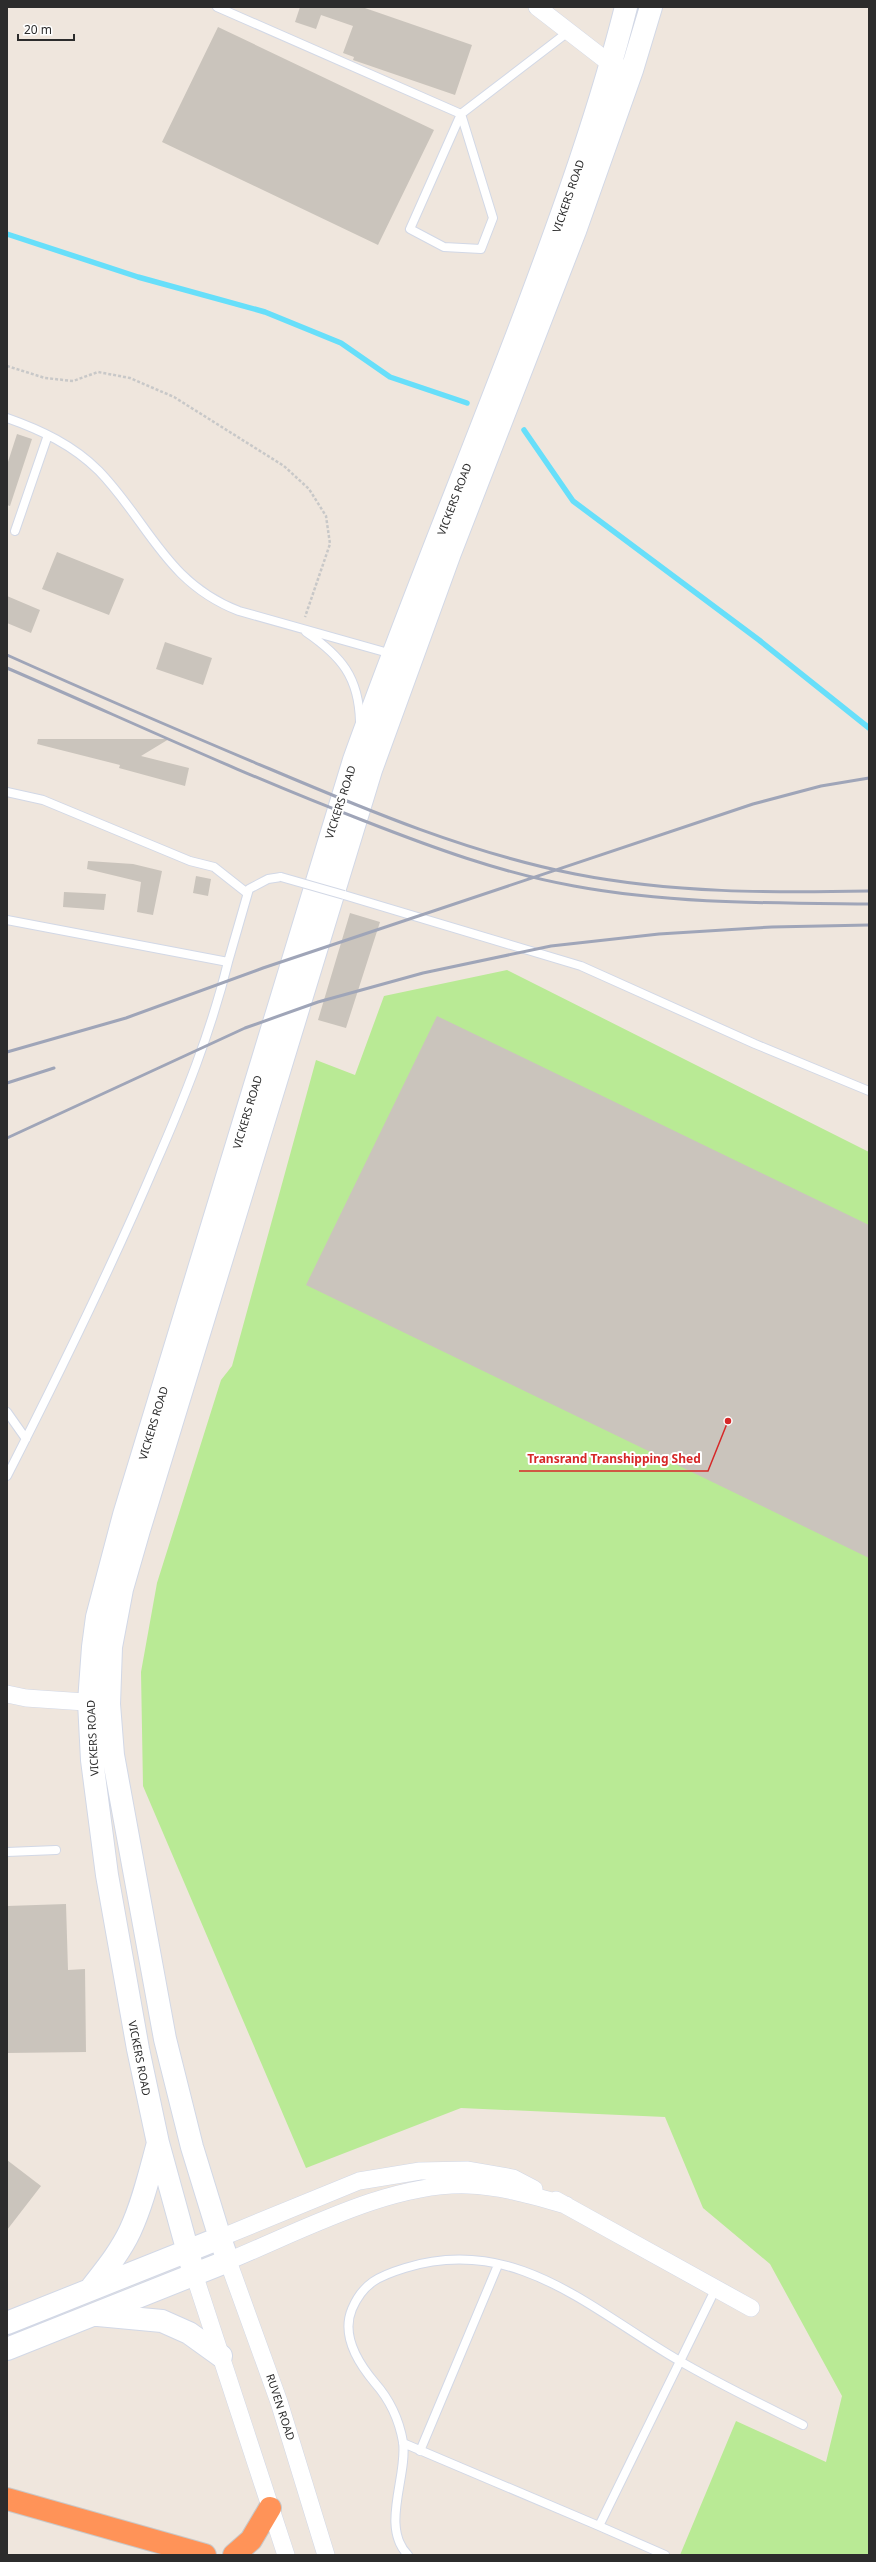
<svg xmlns="http://www.w3.org/2000/svg" width="876" height="2562" font-family="'Noto Sans',sans-serif">
<style>
.green{fill:#b9ea95}
.lines{fill:none;stroke-linecap:round;stroke-linejoin:round}
.stream{stroke:#67dffa;stroke-width:5.5}
.building{fill:#cac4bc}
.lane-casing{stroke:#d2d8e6;stroke-width:10}
.street-casing{stroke:#d2d8e6;stroke-width:18}
.secondary-casing{stroke:#d2d8e6;stroke-width:24}
.highway-casing{stroke:#c8c8c8;stroke-width:24}
.path{stroke:#c8c8c8;stroke-width:2.5;stroke-dasharray:3 2;stroke-linecap:butt}
.lane{stroke:#fff;stroke-width:8}
.street{stroke:#fff;stroke-width:17}
.secondary{stroke:#fff;stroke-width:22}
.highway{stroke:#ff9358;stroke-width:22}
.rail{stroke:#9fa5b8;stroke-width:3}
.lane-bridge-casing{stroke:#d2d8e6;stroke-width:10;stroke-linecap:butt}
.lane-bridge{stroke:#fff;stroke-width:8}
.labels{text-anchor:middle;dominant-baseline:central;stroke-width:4;stroke-linejoin:round;paint-order:stroke}
.street-label{font-size:11px;fill:#2c2c2c;stroke:#fff}
.leader{fill:none;stroke:#d62828;stroke-width:1.5}
.callout-dot{fill:#d62828;stroke:#fff;stroke-width:1.5}
.callout-label{font-size:12px;text-anchor:middle;font-weight:bold;fill:#d62828;stroke:#fff;stroke-width:4;stroke-linejoin:round;paint-order:stroke}
</style>
<rect width="100%" height="100%" fill="#efe6dd"/>
<path class="green" d="M507,970L869,1152V2555H680L736,2421L826,2462L842,2396L770,2264L703,2208L665,2117L461,2108L306,2168L143,1786L141,1672L157,1583L221,1380L232,1366L316,1060L355,1075L384,996Z"/>
<g class="lines">
<path class="stream" d="M7,234L138,277L265,312L341,343L390,377L467,403
M524,430L573,501L759,640L869,728"/>
</g>
<path class="building" d="M300,7H362L472,45L455,95L353,60L354,57L343,53L353,26L321,15L316,29L295,22Z
M218,27L434,130L378,245L162,142Z
M17,434L32,439L10,506L7,505V465Z
M57,552L124,579L109,615L42,589Z
M7,596L40,610L31,633L7,623Z
M165,642L212,658L203,685L156,669Z
M38,739H169L141,756L189,768L185,786L119,768L120,765L37,744Z
M88,861L133,864L162,871L153,915L137,912L141,882L87,869Z
M196,876L211,879L208,896L193,893Z
M64,892L106,894L104,910L63,907Z
M350,913L380,922L346,1028L318,1020Z
M437,1016L869,1225V1558L306,1285Z
M66,1904L68,1970L85,1969L86,2052L7,2053V1906Z
M7,2160L41,2186L7,2230Z"/>
<g class="lines">
<g class="lane-casing">
<path id="lane" d="M217,7L461,114L493,218L481,249L444,247L410,229L461,114L568,32
M7,418C41,430 73,445 99,471C149,523 166,583 239,611L392,654
M15,531L48,435
M306,632C341,656 359,677 360,722
M7,792L43,800L190,861L214,867L247,893
M344,895L581,966L755,1044L869,1091
M7,920L228,962L249,889L268,879L281,877
M7,1412L26,1439
M7,1476C59,1374 110,1271 155,1165C184,1099 211,1032 228,962
M7,1852L56,1850
M403,2443L599,2526L716,2288
M420,2451L498,2265
M599,2526L665,2555
M408,2555C380,2527 408,2476 403,2442C399,2419 390,2400 375,2383C358,2363 341,2335 352,2309C363,2283 379,2276 405,2268C515,2234 590,2309 678,2360C719,2384 761,2404 803,2425"/>
</g>
<g class="street-casing">
<path id="street" d="M537,7L612,65L622,68
M7,1694L26,1698L100,1703
M556,2200L751,2308
M220,2238L359,2181L420,2171L468,2170L513,2178L534,2189
M194,2274L286,2555
M326,2555L279,2402L228,2261C299,2232 391,2182 468,2185C501,2186 534,2196 566,2205"/>
</g>
<g class="secondary-casing">
<path id="secondary" d="M194,2274L158,2143L138,2049L107,1875L92,1760L89,1702L93,1647L97,1617L124,1515L354,760C408,609 470,460 527,309C564,210 600,110 626,7
M92,2287C106,2269 120,2252 130,2231C143,2203 150,2172 158,2143
M98,2315L162,2321L189,2333L221,2356
M7,2323L220,2238
M7,2349L228,2261L220,2238L192,2147L165,2039L113,1755L109,1704L111,1647L122,1589L139,1530L371,770L450,553L575,231L632,70L651,7"/>
</g>
<g class="highway-casing">
<path id="highway" d="M7,2499L205,2555
M234,2555L251,2540L270,2508"/>
</g>
<path class="path" d="M7,366L45,378L73,381L98,372L130,378L174,397L284,466L309,489L326,516L330,544L305,617"/>
<use href="#lane" class="lane"/>
<use href="#street" class="street"/>
<use href="#secondary" class="secondary"/>
<use href="#highway" class="highway"/>
<path class="rail" d="M7,655C94,694 182,732 270,769C369,811 469,853 575,874C672,893 771,893 869,891
M7,668C125,719 242,774 362,820C431,847 501,873 574,886C671,904 771,903 869,904
M7,1052L126,1018L263,968L753,804L821,786L869,778
M7,1083L54,1068
M7,1138L245,1028L318,1002L423,973L551,946L659,934L772,927L869,925"/>
<g class="lane-bridge-casing">
<path id="lane-bridge" d="M281,877L344,895"/>
</g>
<use href="#lane-bridge" class="lane-bridge"/>
</g>
<g class="labels">
<g class="street-label">
<text transform="translate(568 196) rotate(-71)">VICKERS ROAD</text>
<text transform="translate(454 499) rotate(-69)">VICKERS ROAD</text>
<text transform="translate(340 802) rotate(-72)">VICKERS ROAD</text>
<text transform="translate(247 1112) rotate(-73)">VICKERS ROAD</text>
<text transform="translate(153 1423) rotate(-73)">VICKERS ROAD</text>
<text transform="translate(92 1738) rotate(-93)">VICKERS ROAD</text>
<text transform="translate(140 2058) rotate(79)">VICKERS ROAD</text>
<text transform="translate(281 2407) rotate(72)">RUVEN ROAD</text>
</g>
</g>
<path class="leader" d="M728 1421L708 1471H519"/>
<circle class="callout-dot" cx="728" cy="1421" r="4"/>
<g class="callout-label">
<text x="614" y="1463">Transrand Transhipping Shed</text>
</g>
<rect width="876" height="2562" fill="none" stroke="#2c2c2c" stroke-width="16"/>
<path d="M18 34v6h56v-6" fill="none" stroke="#2c2c2c" stroke-width="2"/>
<text x="24" y="34" font-size="12" fill="#2c2c2c" stroke="#ffffff" stroke-width="3" paint-order="stroke">20 m</text>
</svg>
